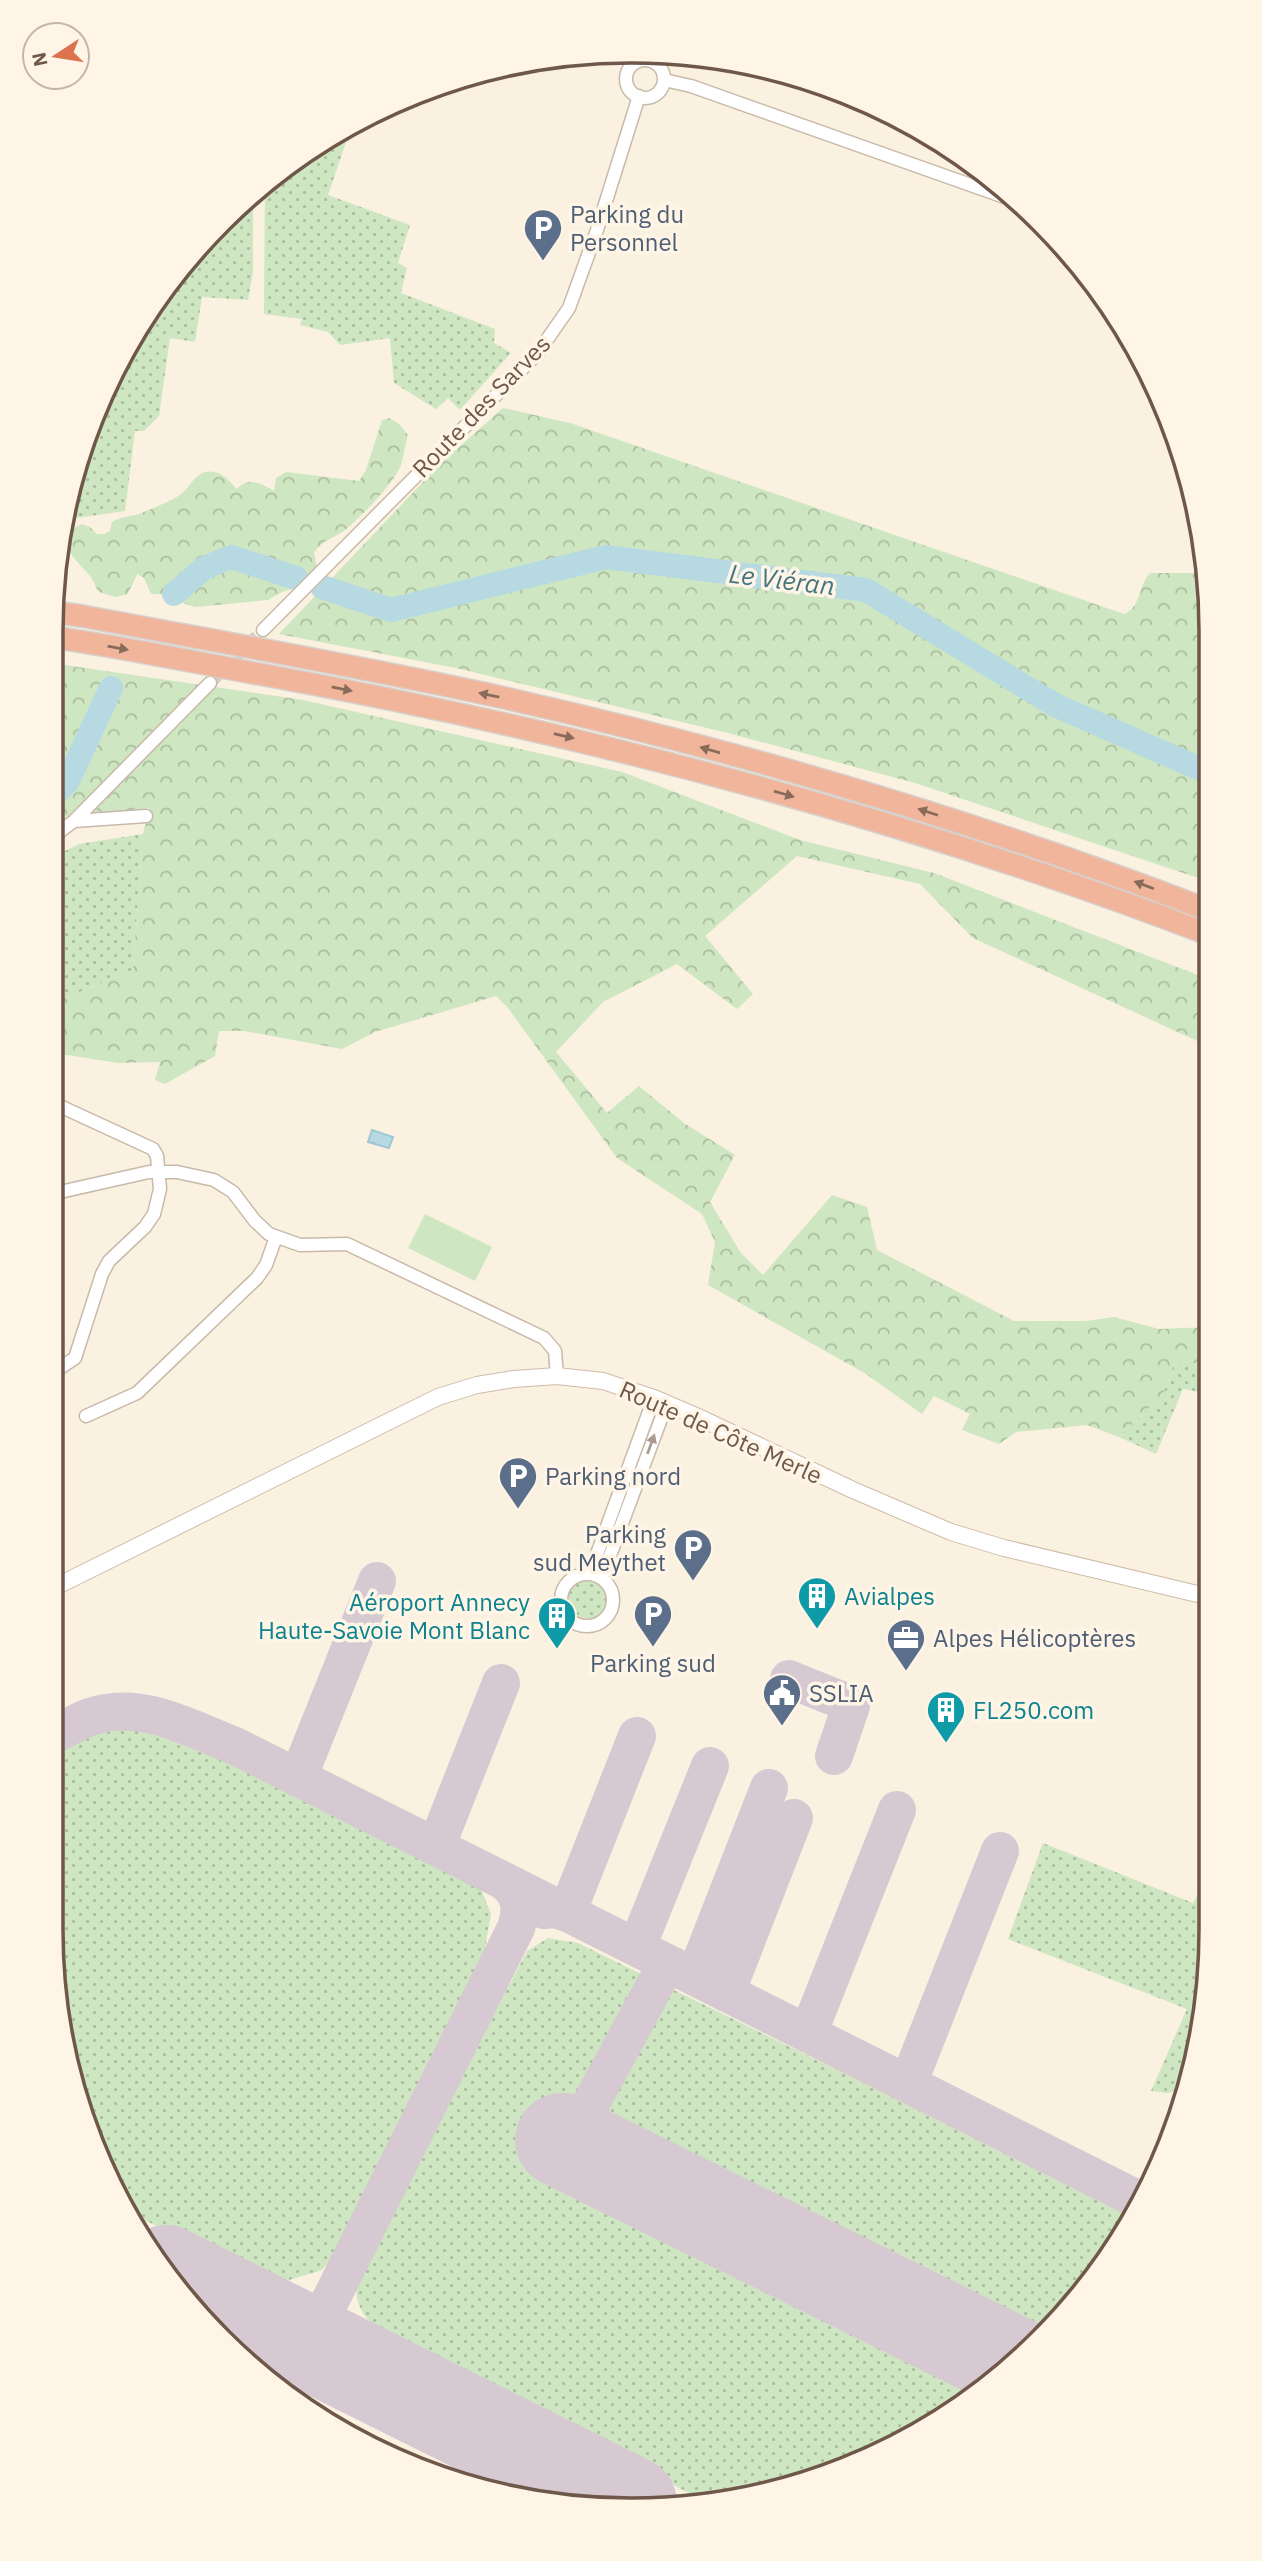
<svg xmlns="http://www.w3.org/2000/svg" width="1262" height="2561" font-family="'IBM Plex Sans',sans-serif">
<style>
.grass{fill:url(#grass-dots)}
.forest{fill:url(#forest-crowns)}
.park{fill:#cee6c1}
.water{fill:url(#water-waves);stroke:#9ec8d3;stroke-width:2}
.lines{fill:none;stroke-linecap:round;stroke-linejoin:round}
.river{stroke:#b7dae2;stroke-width:24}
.taxiway{stroke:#d7c9d2;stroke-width:38}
.runway{stroke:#d7c9d2;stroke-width:94}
.minor-tunnel{stroke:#d7cbbb;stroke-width:12;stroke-dasharray:12 6;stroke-linecap:butt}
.minor-casing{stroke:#c9b9a9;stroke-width:15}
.secondary-casing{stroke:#cfbba9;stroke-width:18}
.motorway-casing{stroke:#d7d0cc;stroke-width:24}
.minor{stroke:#fff;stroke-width:12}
.secondary{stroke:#fff;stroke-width:16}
.motorway{stroke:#f1b59b;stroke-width:21}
.oneway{fill:#896b5a}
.oneway2{fill:#a99b92}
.labels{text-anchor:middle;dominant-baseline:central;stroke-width:7;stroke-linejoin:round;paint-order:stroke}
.service-label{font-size:24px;fill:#4e5e75;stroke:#fef5e6;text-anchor:start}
.street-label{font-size:24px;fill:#6f584a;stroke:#fef5e6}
.culture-label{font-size:24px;fill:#0d838f;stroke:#fef5e6;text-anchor:start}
.water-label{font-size:26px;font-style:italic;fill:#467581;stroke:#fef5e6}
.rim{fill:none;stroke:#6f584a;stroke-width:3.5}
</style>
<defs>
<pattern id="grass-dots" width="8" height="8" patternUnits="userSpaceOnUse" patternTransform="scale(1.75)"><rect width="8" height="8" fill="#cee6c1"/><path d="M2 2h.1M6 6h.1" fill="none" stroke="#abbd9f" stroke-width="1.8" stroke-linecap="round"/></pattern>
<pattern id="forest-crowns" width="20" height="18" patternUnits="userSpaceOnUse" patternTransform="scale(1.75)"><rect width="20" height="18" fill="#cee6c1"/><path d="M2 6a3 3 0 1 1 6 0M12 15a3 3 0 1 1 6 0" fill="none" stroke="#abbd9f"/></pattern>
<pattern id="water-waves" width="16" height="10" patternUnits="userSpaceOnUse" patternTransform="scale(1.75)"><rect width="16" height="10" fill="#b7dae2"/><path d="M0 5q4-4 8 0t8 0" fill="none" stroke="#99b4b9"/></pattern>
</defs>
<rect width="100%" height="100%" fill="#faf1e1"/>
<path class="grass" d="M339,132L348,136L328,195L410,225L398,263L407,268L401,293L495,329L494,343L511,353L460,410L448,398L436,409L394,383L390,338L340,345L328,332L300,325L302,319L264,314L265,184L309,148Z
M253,194V272L248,300L202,297L195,342L170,338L159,416L144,431H135L125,511L62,520L95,409L149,308L221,220Z
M143,834L133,970L51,1004V858L79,844Z
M1175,1362L1209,1364V1394L1183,1389L1156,1454L1119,1437L1163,1394Z
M568 1598a20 20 0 1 1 40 0a20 20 0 1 1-40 0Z
M123,1728L162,1733L247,1769L465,1870L479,1884L491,1914L484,1954L338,2252L322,2270L306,2275L289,2280L259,2276L134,2215L82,2117L51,1930V1754L96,1733Z
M1043,1843L1193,1903L1211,1868V1930L1200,2044L1188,2083L1178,2090L1167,2093L1151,2091L1187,2009L1008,1939Z
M548,1938L578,1943L1134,2215L1113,2253L1042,2340L888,2450L711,2504L398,2346C368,2325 345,2303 362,2265L527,1951Z"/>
<path class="forest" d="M503,408L570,423L1124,614C1142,607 1138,585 1150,573H1206L1207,881L915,783L728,733L456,668L279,634L440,464Z
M390,418L399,424L408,435C405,444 404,453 402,462C396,482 361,517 345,530C333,539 323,539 314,553L318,573L304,585L282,592L268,600L195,607C175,602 177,594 151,594L144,578L137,574L128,594L115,597L99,592C96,588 94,582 91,577C78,561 48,538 82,524L90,527L97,534H104L110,531L112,522C122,516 129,517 139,514C147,511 173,500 180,495C191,487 196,468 215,472C224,474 231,483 237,489C248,476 261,483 274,491L276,478L286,472L359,481L366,470L382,420Z
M51,663L303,700L622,772L800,840L934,873L1208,979V1046L973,938L920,884L797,856L705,936L753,994L737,1009L677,964L603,1002L556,1052L607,1113L639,1086L684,1123L735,1155L710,1202L741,1253L763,1275L832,1195L867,1207L877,1250L1014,1321H1086L1114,1317L1159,1329L1209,1327V1364L1175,1362L1163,1394L1119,1437L1087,1425L1016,1432L999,1444L962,1430L970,1414L934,1396L922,1414L866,1374L708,1285L715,1242L702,1214L617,1158L508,1008L496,996L375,1032L342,1049L244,1031H219L215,1056L165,1084L155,1080L160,1062L118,1063L61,1054L51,1060V1004L133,970L143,834L150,808L51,818Z"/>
<path class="park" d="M425,1214L492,1247L475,1281L408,1248Z"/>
<path class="water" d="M372,1130L393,1137L389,1148L368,1142Z"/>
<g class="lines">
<path class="river" d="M322,587L391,610L606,557L866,590L1055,705L1207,772
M174,594L204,568L231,557L296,578
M51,798L68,781L111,688"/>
<path class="taxiway" d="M789,1679L846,1702L851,1706L834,1756
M51,1736C64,1730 76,1722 90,1717C140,1699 189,1728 235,1746L1141,2201
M298,1778L377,1581
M436,1847L501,1683
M544,1910L555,1909L567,1913L637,1736
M637,1947L710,1766
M695,1977L769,1788
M726,1993L794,1818
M808,2034L897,1810
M908,2084L1000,1851
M569,2144L667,1963
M326,2309C323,2327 324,2342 337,2356
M275,2325C297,2328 310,2324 326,2309L516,1928C522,1909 521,1895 505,1882"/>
<path class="runway" d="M562,2140L1011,2362
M166,2272L630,2503"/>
<path class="minor-tunnel" d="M210,683L263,630"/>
<g class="minor-casing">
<path id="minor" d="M626 79a19 19 0 1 1 38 0a19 19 0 1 1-38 0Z
M664,80L691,86L1013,200
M263,630L537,354L569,308L596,233L639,96
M74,821L146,816
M51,838L74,821L210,683
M51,1194L149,1172H177L214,1180L233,1192L255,1221L269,1234L300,1245L347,1244L544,1338L555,1351L557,1376
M51,1374L75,1358L102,1274L109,1261L145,1227L154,1214L160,1189L157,1156L153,1149L51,1102
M86,1416L137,1393L257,1278L266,1265L276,1237
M590,1573L654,1398
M561 1600a26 26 0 1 1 52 0a26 26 0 1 1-52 0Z
M602,1577L667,1403"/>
</g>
<g class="secondary-casing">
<path id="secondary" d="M51,1589L438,1397L477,1385L514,1379L557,1376L603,1381L654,1398L696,1416L853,1490L951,1532L1004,1548L1210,1597"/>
</g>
<g class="motorway-casing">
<path id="motorway" d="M53,612L82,616C220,642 359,666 496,696C737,750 977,821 1208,910
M51,637C124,647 197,663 270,676C591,735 902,817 1208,934"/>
</g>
<use href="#minor" class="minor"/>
<use href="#secondary" class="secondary"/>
<use href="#motorway" class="motorway"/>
</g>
<defs><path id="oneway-solid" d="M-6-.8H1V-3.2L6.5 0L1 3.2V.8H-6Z" transform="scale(1.75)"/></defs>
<g class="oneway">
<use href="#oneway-solid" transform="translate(118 648) rotate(10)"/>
<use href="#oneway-solid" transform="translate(342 689) rotate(11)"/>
<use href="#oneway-solid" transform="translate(489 695) rotate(-168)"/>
<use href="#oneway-solid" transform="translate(564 736) rotate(13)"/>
<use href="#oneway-solid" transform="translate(710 750) rotate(-164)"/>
<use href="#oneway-solid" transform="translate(784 794) rotate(16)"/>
<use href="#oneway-solid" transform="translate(928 812) rotate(-162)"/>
<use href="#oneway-solid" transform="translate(1144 885) rotate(-159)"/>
</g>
<use class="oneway2" href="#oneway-solid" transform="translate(651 1444) rotate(-70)"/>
<defs>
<g id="parking-pin" transform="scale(2.0125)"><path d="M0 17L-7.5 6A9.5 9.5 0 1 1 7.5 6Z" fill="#5c6f8a" stroke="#fef5e6"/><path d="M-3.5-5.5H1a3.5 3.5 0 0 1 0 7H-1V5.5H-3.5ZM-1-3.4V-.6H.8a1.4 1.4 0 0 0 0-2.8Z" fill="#fff"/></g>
<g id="building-pin" transform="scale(2.0125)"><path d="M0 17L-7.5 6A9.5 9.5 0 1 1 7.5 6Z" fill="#0f9aa8" stroke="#fef5e6"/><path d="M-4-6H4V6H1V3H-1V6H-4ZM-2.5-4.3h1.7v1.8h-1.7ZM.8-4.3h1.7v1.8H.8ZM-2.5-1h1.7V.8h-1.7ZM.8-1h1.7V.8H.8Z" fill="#fff"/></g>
<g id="office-pin" transform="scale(2.0125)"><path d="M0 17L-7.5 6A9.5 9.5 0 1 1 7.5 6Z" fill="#5c6f8a" stroke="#fef5e6"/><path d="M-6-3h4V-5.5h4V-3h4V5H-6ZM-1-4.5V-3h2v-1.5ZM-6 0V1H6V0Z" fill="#fff"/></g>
<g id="civic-pin" transform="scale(2.0125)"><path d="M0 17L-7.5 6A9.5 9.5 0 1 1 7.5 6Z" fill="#5c6f8a" stroke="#fef5e6"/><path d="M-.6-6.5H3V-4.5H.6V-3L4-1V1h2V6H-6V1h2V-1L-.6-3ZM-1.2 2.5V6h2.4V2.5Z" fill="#fff"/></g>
</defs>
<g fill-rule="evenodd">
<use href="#parking-pin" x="543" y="228"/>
<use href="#parking-pin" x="518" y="1476"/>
<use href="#parking-pin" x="693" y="1548"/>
<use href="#building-pin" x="817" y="1596"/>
<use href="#parking-pin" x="653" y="1614"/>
<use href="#building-pin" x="557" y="1616"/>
<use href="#office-pin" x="906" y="1638"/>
<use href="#civic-pin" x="782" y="1693"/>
<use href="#building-pin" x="946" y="1710"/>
</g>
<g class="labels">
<g class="service-label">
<text x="570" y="214">Parking du<tspan x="570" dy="28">Personnel</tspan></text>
<text x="545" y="1476">Parking nord</text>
<text x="666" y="1534" text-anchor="end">Parking<tspan x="666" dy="28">sud Meythet</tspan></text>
<text x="933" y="1638">Alpes Hélicoptères</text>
<text x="653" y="1663" text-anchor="middle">Parking sud</text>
<text x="809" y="1693">SSLIA</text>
</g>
<g class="street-label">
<text transform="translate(481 406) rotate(-46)">Route des Sarves</text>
<text transform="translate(721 1432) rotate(24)">Route de Côte Merle</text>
</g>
<g class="culture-label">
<text x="844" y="1596">Avialpes</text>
<text x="530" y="1602" text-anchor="end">Aéroport Annecy<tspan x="530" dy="28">Haute-Savoie Mont Blanc</tspan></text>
<text x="973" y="1710">FL250.com</text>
</g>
<g class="water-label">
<text transform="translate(782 579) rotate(7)">Le Viéran</text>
</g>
</g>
<path d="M0 0H1262V2561H0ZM631 63H631A568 568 0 0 1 1199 631V1930A568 568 0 0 1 631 2498H631A568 568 0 0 1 63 1930V631A568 568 0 0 1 631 63Z" fill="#fef5e6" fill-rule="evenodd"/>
<path class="rim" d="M631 63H631A568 568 0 0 1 1199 631V1930A568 568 0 0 1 631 2498H631A568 568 0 0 1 63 1930V631A568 568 0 0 1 631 63Z"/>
<g transform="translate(56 56) rotate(258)"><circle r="33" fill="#fef5e6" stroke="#c5b6a8" stroke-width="2"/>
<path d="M0-5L12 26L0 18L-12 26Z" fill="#dd734d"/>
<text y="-10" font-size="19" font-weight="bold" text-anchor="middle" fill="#6f584a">N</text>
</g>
</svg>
